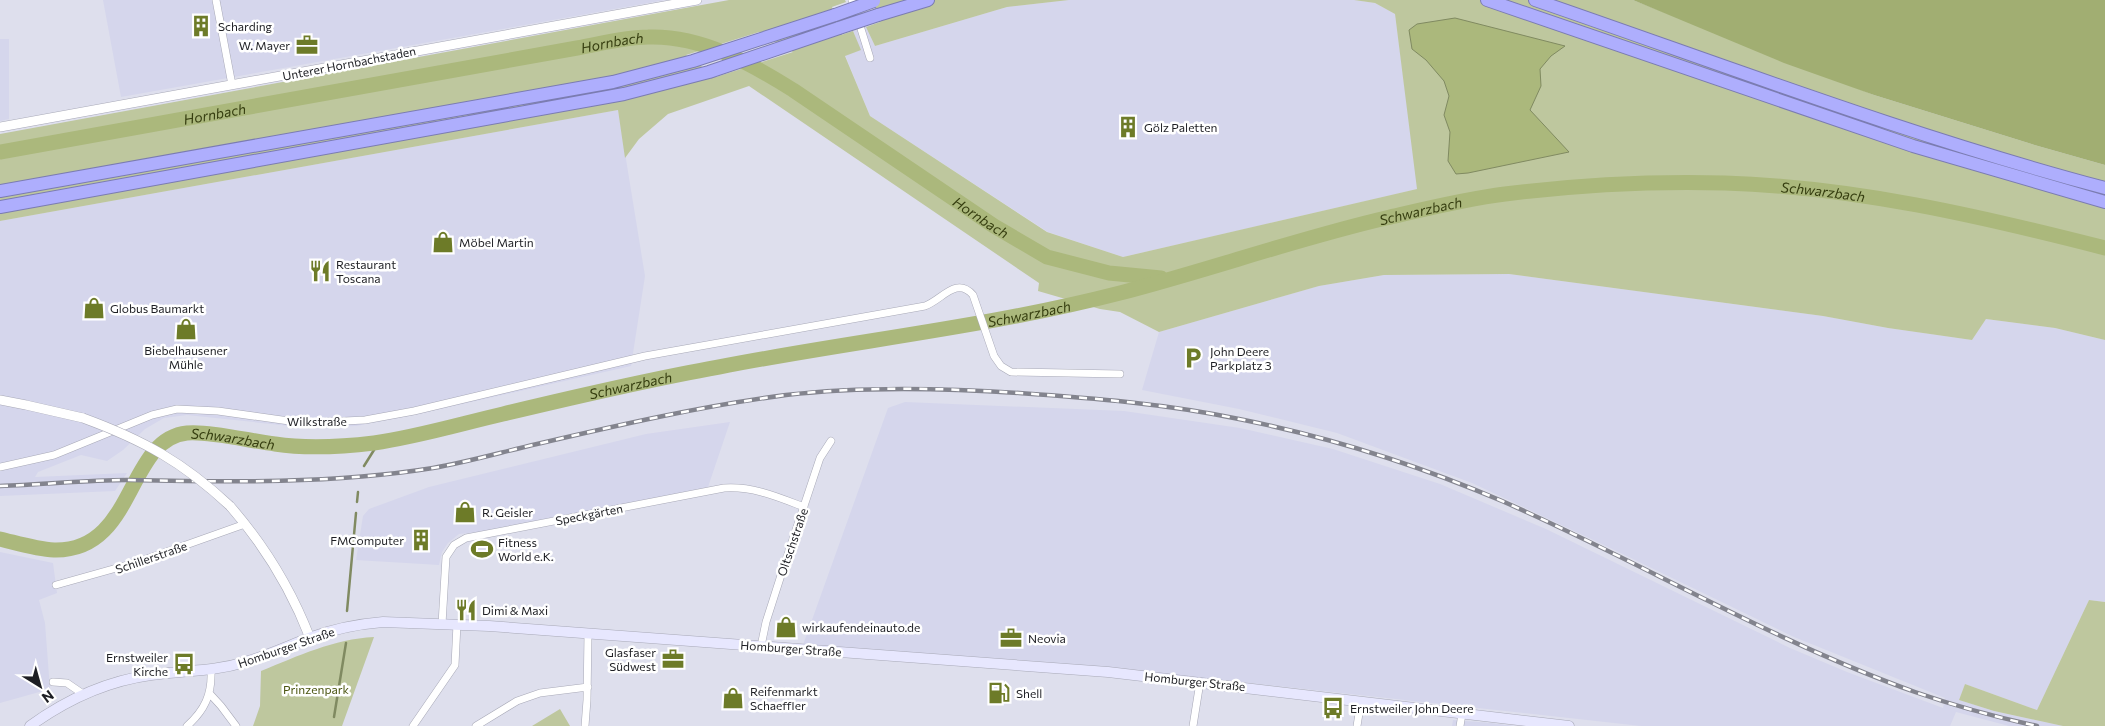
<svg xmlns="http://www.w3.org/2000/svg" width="2105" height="726" font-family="Commissioner,sans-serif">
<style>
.built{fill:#d5d6ec}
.green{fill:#bec79e;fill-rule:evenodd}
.forest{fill:#a1ae72}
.water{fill:#abb87c;stroke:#808a61}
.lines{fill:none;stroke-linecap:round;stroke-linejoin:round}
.stream{stroke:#808a61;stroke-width:2.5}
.river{stroke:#abb87c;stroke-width:15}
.minor-casing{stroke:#a8a9b7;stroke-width:8}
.tertiary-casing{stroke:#a8a9b7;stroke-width:10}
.secondary-casing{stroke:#a8a9b7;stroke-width:11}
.motorway-casing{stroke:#7b7cb1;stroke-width:14}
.minor{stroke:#fff;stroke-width:7}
.tertiary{stroke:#fff;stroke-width:9}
.secondary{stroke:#e7e7fe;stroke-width:10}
.motorway{stroke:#aeaefd;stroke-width:12}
.rail-casing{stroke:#83848e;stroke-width:4.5}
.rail{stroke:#fff;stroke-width:2.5;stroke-dasharray:8;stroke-linecap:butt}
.tertiary-bridge-casing{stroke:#a8a9b7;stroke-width:10;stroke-linecap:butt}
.motorway-bridge-casing{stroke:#7b7cb1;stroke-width:14;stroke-linecap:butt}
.tertiary-bridge{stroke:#fff;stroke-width:9}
.motorway-bridge{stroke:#aeaefd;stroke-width:12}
.labels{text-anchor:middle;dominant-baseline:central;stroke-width:5;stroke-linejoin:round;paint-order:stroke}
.poi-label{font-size:12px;fill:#1d1e23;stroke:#fff;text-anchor:start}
.street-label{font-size:12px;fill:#1d1e23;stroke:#fff}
.park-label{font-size:12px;fill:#4a5410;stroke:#fff}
.water-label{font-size:14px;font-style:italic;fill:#353d0f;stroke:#fff}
</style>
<rect width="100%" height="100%" fill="#dedfed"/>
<path class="built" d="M103,0H665L121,97Z
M1069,0H1354L1375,3L1395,14L1418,189L1123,257L1048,232L870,116L845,55L860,50L853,31L866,27L875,46L1007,7Z
M0,39H9V119L0,121Z
M618,110L645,276L631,366L414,415L356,426L309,428L187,415L164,418L145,429L123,450L107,461L81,455L38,472L35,477L127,473L115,491L0,496V221Z
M1509,274L1823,316L1888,328L1972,340L1986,319L2055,328L2105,340V602L2089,600L2037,710L1965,684L1959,700L1994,711L2063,726H2009L1956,712L1950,726H1641L1114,668L803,645L888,408L905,402L1124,411L1240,428L1333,449L1440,484L1546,529L1790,648L1847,672L1943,708L1945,698L1794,637L1604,545L1472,483L1337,433L1239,409L1142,390L1159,332L1319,286L1384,275Z
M730,422L708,487L498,530L459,534L448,543L442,552L439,565L356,560L363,516L369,509L429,487L646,434Z
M0,552L53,563L57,593L39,600L45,623L50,689L0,703Z
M1453,720L1491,723L1515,726H1452Z"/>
<path class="green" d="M729,0H845L846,2L832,7L841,35L853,31L861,50L845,56L870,116L1047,232L1123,257L1417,189L1395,14L1375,3L1354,0H1633L1874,95L2038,146L2105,165V340L2055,328L1986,319L1972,340L1888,328L1823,316L1509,274L1384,275L1319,286L1159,332L1120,312L1100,309L1038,291L1039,283L749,86L668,114L639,139L625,158L618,110L0,221V134ZM759,32L793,52L716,77L686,55Z
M873,0H1069L1007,7L875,46L866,27L880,22Z
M2089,600L2105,602V726H2063L1994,711L1959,700L1965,684L2037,710Z
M374,637L342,726H253L260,706L261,671C298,656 334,639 374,637Z
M560,709L570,726H532Z"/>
<path class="forest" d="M1633,0H2105V165L2038,146L1874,95L1784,63Z"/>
<path class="water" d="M1455,18L1565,46L1551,56L1540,69L1541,86L1530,110L1569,152L1468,173L1456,174L1448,161L1450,132L1444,115L1449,96L1444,81L1426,60L1412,49L1409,30L1417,24Z"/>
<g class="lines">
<path class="stream" d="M364,466L379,442
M357,502L358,492
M347,611L356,513
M334,717L346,643"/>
<g class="river">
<path id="s1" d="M0,152L577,48C600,44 625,37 648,37C701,35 750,63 793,90L994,226L1047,257L1109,273L1161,278"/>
<path id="s2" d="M0,539C17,543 36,549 54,550C136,552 126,439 187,433C210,431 250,441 275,444C307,449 341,447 374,443C417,437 460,424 503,414C574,397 646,380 719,367C852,341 988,327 1120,293C1209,270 1296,239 1386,218C1425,209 1465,199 1505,194C1577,185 1652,181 1725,183C1855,187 1980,216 2105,248"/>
</g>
<g class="minor-casing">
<path id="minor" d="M216,0L232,85
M852,0L870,58
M0,467L54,455L152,415L177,409L218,411L303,423L365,420L414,411L645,356L925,306C942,300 956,276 973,295L994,356L1001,366L1011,372L1120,374
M56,585L138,562L245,524
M442,624L446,557L454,545L466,538L724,488C753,486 778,497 804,507
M761,646L766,622L783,569L820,458L831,441
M53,682L67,683L83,694
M210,694L221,706L236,726
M187,726C205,710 212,694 211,671
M413,726L455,665L457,624
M476,726L517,701L540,693L588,687
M585,726L587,700L588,634
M1193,726L1200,682
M1357,726L1361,701
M1460,726L1462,714"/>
</g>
<g class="tertiary-casing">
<path id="tertiary" d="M0,127L697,0
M0,400L26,405L83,418
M230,506C265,546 291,589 310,638"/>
</g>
<g class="secondary-casing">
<path id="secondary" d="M30,726C66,700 106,681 151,675C184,670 213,672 245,662C267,656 288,646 309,638C333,629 358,624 383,622L489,626L1108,672L1569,726"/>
</g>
<g class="motorway-casing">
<path id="motorway" d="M1487,0L1913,146L2105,202
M1535,0C1724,65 1912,137 2105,188
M878,15L928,0
M0,191L613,82L693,61L835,15
M0,207L624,94L709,72L839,28"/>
</g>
<use href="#minor" class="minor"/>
<use href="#tertiary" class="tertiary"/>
<use href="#secondary" class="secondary"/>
<use href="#motorway" class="motorway"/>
<g class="rail-casing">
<path id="rail" d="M0,486C42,485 85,480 127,480C229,482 333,484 433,468C468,462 502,452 537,444C619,425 702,406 786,395C863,386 942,388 1019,393C1092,398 1167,404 1239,419C1329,437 1418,465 1502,501C1641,562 1772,641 1915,692C1955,706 1996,717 2037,726"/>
</g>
<use href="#rail" class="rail"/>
<g class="tertiary-bridge-casing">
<path id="tertiary-bridge" d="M83,418C143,440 183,462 230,506"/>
</g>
<g class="motorway-bridge-casing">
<path id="motorway-bridge" d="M835,15L874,1
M839,28L878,15"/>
</g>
<use href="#tertiary-bridge" class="tertiary-bridge"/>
<use href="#motorway-bridge" class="motorway-bridge"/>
</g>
<defs>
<g id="building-bare" transform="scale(1.725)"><path d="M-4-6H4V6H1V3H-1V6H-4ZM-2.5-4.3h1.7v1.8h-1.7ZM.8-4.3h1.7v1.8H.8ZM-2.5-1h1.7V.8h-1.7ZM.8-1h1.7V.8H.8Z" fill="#6d7b28" stroke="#fff" stroke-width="2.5" paint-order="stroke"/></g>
<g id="office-bare" transform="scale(1.725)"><path d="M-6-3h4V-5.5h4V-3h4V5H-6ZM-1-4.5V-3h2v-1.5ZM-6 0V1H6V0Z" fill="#6d7b28" stroke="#fff" stroke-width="2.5" paint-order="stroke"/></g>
<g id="shop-bare" transform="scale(1.725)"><path d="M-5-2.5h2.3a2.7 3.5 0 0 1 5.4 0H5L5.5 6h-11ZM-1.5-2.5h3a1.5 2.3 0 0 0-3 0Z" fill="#6d7b28" stroke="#fff" stroke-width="2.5" paint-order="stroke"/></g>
<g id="restaurant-bare" transform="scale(1.725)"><path d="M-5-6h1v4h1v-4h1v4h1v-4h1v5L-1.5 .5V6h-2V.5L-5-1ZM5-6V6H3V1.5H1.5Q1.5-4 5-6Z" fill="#6d7b28" stroke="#fff" stroke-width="2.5" paint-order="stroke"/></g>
<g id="parking-bare" transform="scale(1.725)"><path d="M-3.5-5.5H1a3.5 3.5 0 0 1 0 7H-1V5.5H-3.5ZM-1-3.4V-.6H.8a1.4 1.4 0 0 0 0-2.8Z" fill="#6d7b28" stroke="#fff" stroke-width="2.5" paint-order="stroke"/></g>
<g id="stadium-bare" transform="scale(1.725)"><path d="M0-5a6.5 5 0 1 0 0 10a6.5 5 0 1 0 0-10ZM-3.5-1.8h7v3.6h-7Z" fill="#6d7b28" stroke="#fff" stroke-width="2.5" paint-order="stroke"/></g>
<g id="bus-bare" transform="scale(1.725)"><path d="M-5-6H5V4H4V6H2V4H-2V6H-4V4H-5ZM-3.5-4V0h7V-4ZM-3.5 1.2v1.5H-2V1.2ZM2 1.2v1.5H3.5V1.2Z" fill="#6d7b28" stroke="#fff" stroke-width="2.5" paint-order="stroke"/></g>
<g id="fuel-bare" transform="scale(1.725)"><path d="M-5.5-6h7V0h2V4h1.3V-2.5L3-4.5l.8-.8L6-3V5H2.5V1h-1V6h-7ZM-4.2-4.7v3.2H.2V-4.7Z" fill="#6d7b28" stroke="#fff" stroke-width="2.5" paint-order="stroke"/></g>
</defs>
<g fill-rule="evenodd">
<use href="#building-bare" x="201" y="26"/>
<use href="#office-bare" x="307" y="45"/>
<use href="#building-bare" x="1128" y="127"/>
<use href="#shop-bare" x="443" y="242"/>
<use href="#restaurant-bare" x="320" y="271"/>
<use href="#shop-bare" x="94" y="308"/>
<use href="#shop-bare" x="186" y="329"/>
<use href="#parking-bare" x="1193" y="358"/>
<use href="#shop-bare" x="465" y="512"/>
<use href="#building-bare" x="421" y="540"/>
<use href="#stadium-bare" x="482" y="549"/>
<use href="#restaurant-bare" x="466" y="610"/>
<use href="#shop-bare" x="786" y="627"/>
<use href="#office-bare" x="1011" y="638"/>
<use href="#office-bare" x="673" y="659"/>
<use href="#bus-bare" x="184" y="664"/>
<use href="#fuel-bare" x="999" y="693"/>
<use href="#shop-bare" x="733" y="698"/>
<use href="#bus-bare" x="1333" y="708"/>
</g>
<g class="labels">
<g class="poi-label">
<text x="218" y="26">Scharding</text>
<text x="290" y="45" text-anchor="end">W. Mayer</text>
<text x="1144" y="127">Gölz Paletten</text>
<text x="459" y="242">Möbel Martin</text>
<text x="336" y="264">Restaurant<tspan x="336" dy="14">Toscana</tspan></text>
<text x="110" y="308">Globus Baumarkt</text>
<text x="186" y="350" text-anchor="middle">Biebelhausener<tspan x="186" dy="14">Mühle</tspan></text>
<text x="1210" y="351">John Deere<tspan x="1210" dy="14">Parkplatz 3</tspan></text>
<text x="482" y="512">R. Geisler</text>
<text x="404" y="540" text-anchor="end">FMComputer</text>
<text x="498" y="542">Fitness<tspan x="498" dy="14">World e.K.</tspan></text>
<text x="482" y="610">Dimi &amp; Maxi</text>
<text x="802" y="627">wirkaufendeinauto.de</text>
<text x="1028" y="638">Neovia</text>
<text x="656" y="652" text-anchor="end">Glasfaser<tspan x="656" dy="14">Südwest</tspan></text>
<text x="168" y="657" text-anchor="end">Ernstweiler<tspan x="168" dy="14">Kirche</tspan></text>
<text x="750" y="691">Reifenmarkt<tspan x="750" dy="14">Schaeffler</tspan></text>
<text x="1016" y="693">Shell</text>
<text x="1350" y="708">Ernstweiler John Deere</text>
</g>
<g class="street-label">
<text transform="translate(349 63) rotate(-11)">Unterer Hornbachstaden</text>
<text x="317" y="421">Wilkstraße</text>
<text transform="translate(589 514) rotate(-11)">Speckgärten</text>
<text transform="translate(792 542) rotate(-71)">Oltschstraße</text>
<text transform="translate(151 557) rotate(-19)">Schillerstraße</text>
<text transform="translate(286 647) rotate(-19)">Homburger Straße</text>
<text transform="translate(791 648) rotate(4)">Homburger Straße</text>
<text transform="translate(1195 681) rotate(6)">Homburger Straße</text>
</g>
<g class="park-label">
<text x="316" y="689">Prinzenpark</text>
</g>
<g class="water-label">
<text stroke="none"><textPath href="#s1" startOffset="622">Hornbach</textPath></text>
<text stroke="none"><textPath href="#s1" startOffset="218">Hornbach</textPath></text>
<text stroke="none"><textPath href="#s2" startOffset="1909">Schwarzbach</textPath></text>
<text stroke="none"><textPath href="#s2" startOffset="1504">Schwarzbach</textPath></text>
<text stroke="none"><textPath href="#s1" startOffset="1042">Hornbach</textPath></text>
<text stroke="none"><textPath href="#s2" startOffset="1099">Schwarzbach</textPath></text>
<text stroke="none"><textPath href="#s2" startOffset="694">Schwarzbach</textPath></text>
<text stroke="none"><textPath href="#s2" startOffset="289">Schwarzbach</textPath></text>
</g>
</g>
<g transform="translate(40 686) rotate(143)" stroke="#ffffff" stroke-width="4" paint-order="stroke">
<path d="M0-4L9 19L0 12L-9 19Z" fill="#1d1e23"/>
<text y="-8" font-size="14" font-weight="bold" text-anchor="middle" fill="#1d1e23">N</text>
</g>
</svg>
